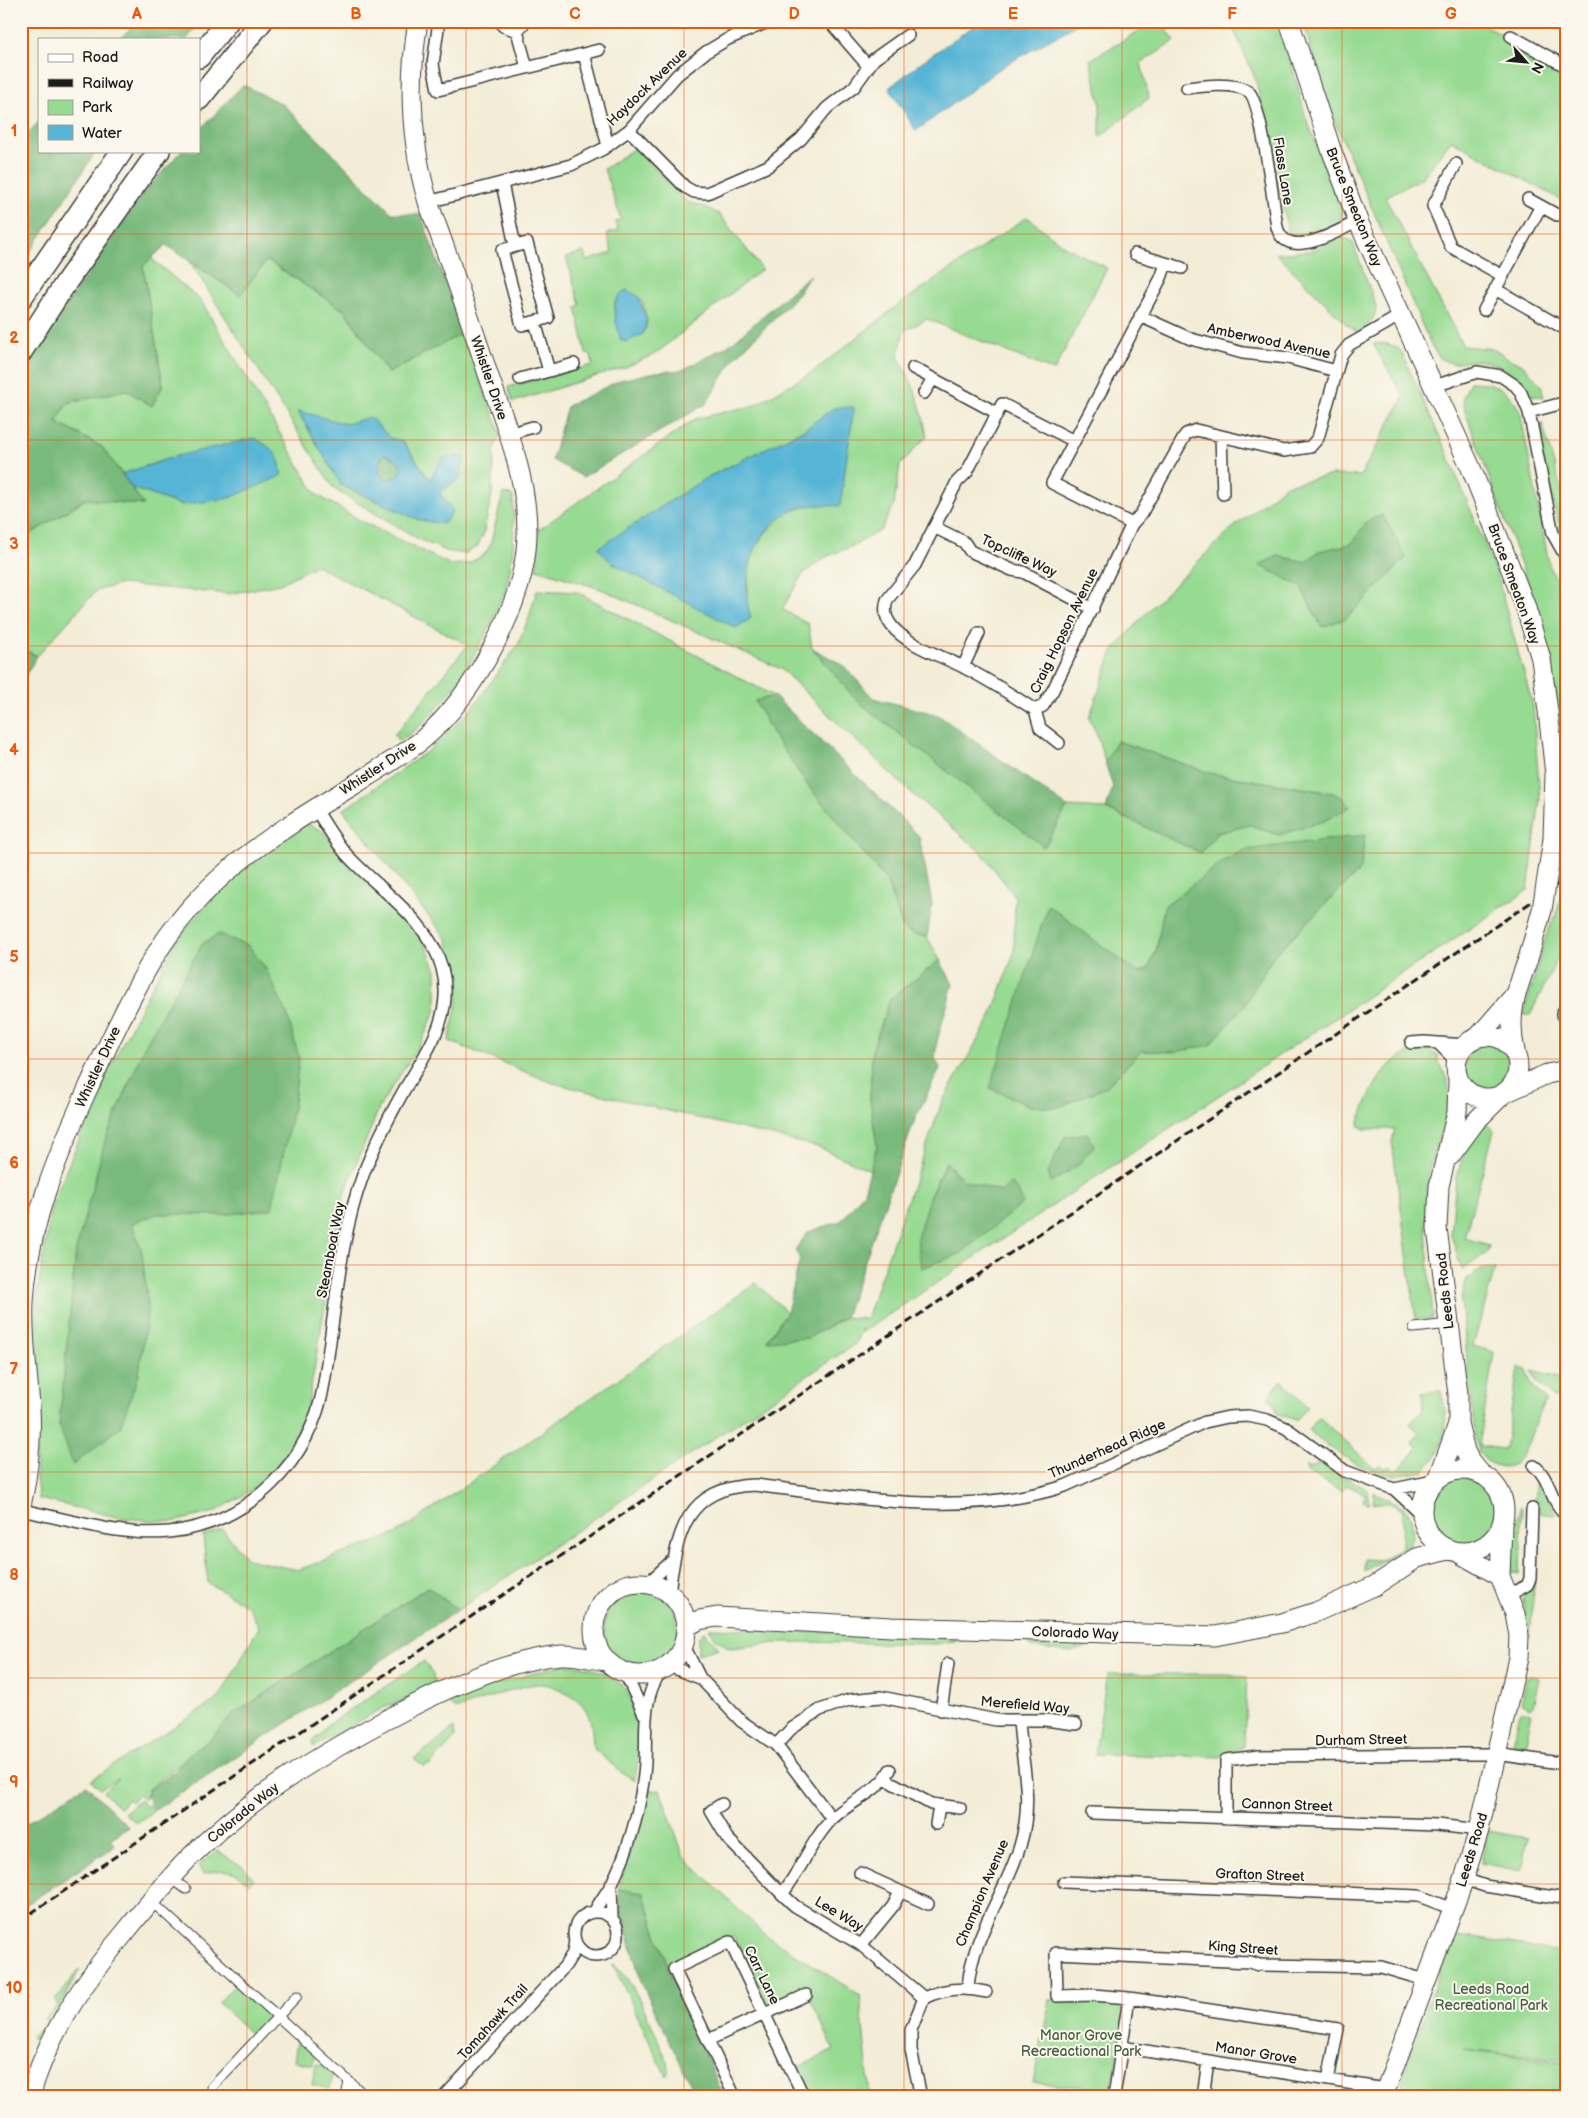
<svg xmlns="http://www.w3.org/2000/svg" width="1588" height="2118" font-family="'Balsamiq Sans',sans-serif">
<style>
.green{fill:#97da92;stroke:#5a7b57;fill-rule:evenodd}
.forest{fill:#79ba7c;stroke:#4a6b4c}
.water{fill:#57b5d5;stroke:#3a6878;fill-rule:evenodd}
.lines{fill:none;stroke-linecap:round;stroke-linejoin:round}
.pedestrian-casing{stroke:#3c3b38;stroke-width:11}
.minor-casing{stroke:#3c3b38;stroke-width:14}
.primary-casing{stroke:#3c3b38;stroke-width:21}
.motorway-casing{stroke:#3c3b38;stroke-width:24}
.pedestrian{stroke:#fff;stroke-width:9}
.minor{stroke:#fff;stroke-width:11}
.primary{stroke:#fff;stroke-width:19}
.motorway{stroke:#fff;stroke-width:21}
.rail{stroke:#1c1c1c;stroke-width:3;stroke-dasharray:8 4;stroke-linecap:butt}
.primary-bridge-casing{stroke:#3c3b38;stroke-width:21;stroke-linecap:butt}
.primary-bridge{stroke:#fff;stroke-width:19}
.grid{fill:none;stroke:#e8590c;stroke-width:1;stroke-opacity:0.55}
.labels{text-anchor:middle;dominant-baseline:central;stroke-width:4;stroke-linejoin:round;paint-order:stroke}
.street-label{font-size:14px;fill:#1c1c1c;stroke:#fbf7ec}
.park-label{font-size:14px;fill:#475e45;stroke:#fbf7ec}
.neatline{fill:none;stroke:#e8590c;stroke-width:2}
.grid-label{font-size:16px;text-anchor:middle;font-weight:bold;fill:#e8590c}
</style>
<rect width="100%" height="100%" fill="#fbf7ec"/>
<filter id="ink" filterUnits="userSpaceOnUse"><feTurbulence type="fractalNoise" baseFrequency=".02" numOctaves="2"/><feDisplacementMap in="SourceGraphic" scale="10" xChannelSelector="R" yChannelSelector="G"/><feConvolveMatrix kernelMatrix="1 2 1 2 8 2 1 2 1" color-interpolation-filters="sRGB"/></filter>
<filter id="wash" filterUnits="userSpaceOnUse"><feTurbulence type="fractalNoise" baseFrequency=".0096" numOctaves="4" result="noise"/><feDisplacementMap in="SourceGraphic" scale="20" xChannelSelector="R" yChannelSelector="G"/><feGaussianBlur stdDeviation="1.12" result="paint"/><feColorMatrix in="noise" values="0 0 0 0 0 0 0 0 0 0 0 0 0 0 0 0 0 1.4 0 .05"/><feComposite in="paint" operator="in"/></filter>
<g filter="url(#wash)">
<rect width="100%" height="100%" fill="#f3edd7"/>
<path class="green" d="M1152,21H1160L1175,41L1141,63L1149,98L1100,137V102L1090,60L1147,26Z
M1230,21H1281L1305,115L1342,209V219L1318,236L1297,239L1288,232L1256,80Z
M1304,21H1476L1567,69V203L1451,140L1422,178L1385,197L1463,346L1495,349L1509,359L1523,365L1541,385L1544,397L1529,395C1514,376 1499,359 1472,361C1461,362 1453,366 1443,360C1435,355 1430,342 1426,334L1318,82Z
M636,147L687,202L706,207L720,215L762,269L655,354L626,367L513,402L508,387L593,365L591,355L586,354L576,307L580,305L566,257L584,252L586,261L612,253L607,234L618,230L615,222L621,219L604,169ZM622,292L642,301L647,320L646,329L616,313L614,303Z
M1027,217L1064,246L1107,268L1054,371L927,319L904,331L898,357C913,381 922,408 927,436L900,465L894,505L881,530L855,545L826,557L803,574L782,609L808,624L812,648L1044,847L1067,807L1106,809L1201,853L1217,833L1250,825L1279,835L1333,793L1213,774L1117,741L1105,762L1097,735L1089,718L1113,651L1149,610L1229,531L1286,485L1332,475L1360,476L1404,397L1373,344C1385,343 1392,343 1401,351L1448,455L1496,572L1533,706L1540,800L1528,890L861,1333L862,1328L855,1344L458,1610L428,1587L231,1716L210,1740L148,1789L144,1800L139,1795L131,1802L128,1799L120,1808L103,1792L119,1778L100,1789L91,1780L219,1698L259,1627L248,1606L208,1583L203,1536L222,1529L247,1559L298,1570L396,1534L756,1283L787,1312L767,1340L808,1338L845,1317L866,1319L942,1102L991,1017L1014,953L1015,897L982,853L909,791L781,669L601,589L537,569V531L695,419L755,405L814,371L901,303ZM834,408L808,506L786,513L765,533L751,555L746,603L704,479L805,429ZM1368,520L1322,627L1300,586L1260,565L1278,556L1306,562L1319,551L1351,544ZM1361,869L1274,955L1243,1007L1176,1052L1141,1051L1106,1087L1048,906L1137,973L1149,968L1157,947L1165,906ZM946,1162L963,1180L1001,1192L929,1198Z
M1337,237L1348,239L1353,243L1376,306C1375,320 1370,325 1358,333L1346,324L1276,254L1314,250Z
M151,258L201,301L316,494L363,522L451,565L469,563L484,555L490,546L503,493L513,496C514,525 515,554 507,583C493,631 444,717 399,741L394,735L468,645L316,565L280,584L229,594L121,584L96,591L37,656L21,648V540L86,499L143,505L132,488L181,505L177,456L122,474L102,447L56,422L68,403L126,390L152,406L163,385L143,266Z
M189,260L240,295L266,260L345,311L388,373L463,333L501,435L495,446L492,494L483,535L477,547L464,554L446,551L420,540L334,489ZM298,412L346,424L370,418L390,438L403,441L439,492L419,520L341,485Z
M1470,382C1497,383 1506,387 1520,411L1550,569L1559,582H1567V756L1540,617L1465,411L1463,397Z
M1542,423L1562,492L1567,500V546L1562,536L1539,446Z
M537,590L577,592L774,696L755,701L855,841L886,880L903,928L913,934L927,937L940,960L890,999L872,1051L870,1100L877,1146L870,1170L818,1147L553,1083L449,1041L458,998L447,939L343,810L428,751L470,711L518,645L529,617Z
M306,823L321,830L411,925L426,946L436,970V1009L422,1041L380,1106L344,1194L305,1423L289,1452L255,1488L215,1512L172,1522L121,1518L39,1499L36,1479V1300L52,1205L103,1081L175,942L226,882Z
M1567,884V940L1530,1015H1523L1548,930L1556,916L1563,887Z
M1465 1067a23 23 0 1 1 46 0a23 23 0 1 1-46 0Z
M1428,1050L1439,1056L1437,1060C1464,1093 1437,1133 1430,1169C1421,1217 1430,1269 1433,1318L1416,1320L1392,1142L1395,1129H1364L1359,1126V1122C1371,1089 1387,1049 1428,1050Z
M1484,1121L1494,1131L1464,1238L1489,1245L1487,1253L1462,1270L1451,1235L1456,1177L1464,1154Z
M1484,1268L1495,1269L1473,1346L1494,1352L1479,1446L1505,1449L1518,1368L1527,1370L1531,1384L1546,1400C1543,1406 1539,1412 1537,1418C1529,1436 1524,1478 1492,1464C1479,1458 1476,1447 1475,1435L1461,1300L1467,1279Z
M1532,1371L1567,1380V1390L1554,1399L1537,1382Z
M1281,1380L1308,1407L1296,1420L1278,1414L1272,1399L1268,1398Z
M1441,1391C1449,1423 1448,1446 1424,1471C1414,1473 1403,1475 1393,1475C1366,1473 1327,1448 1308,1430L1319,1417L1375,1469L1380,1465L1385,1469L1389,1466L1396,1471L1418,1449L1412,1442L1420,1433L1410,1424L1423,1409L1422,1393Z
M1318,1463L1367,1489L1369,1503L1363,1502L1365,1494L1346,1485L1342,1491L1307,1472L1306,1466L1310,1468Z
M1463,1477C1509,1480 1506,1543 1464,1542C1423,1542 1421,1483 1463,1477Z
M1536,1479L1540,1480L1556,1515L1540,1512V1502L1534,1501Z
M1374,1492L1405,1508L1411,1516L1413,1538L1409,1546L1364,1571V1559L1382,1560L1402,1547L1403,1510L1389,1503H1373Z
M1520,1507H1522L1520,1574L1511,1572C1499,1552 1517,1529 1520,1507Z
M1534,1584L1530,1637H1528L1523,1600L1524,1595Z
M604 1628a37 37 0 1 1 74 0a37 37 0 1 1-74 0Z
M709,1628L934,1635L961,1640L935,1644L787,1642L729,1648L716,1639Z
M704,1631L719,1648L698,1654V1638Z
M1030,1639L1102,1642L1072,1652L1030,1647Z
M424,1661L433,1675L435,1686L381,1709L313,1747L312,1740L320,1736L327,1725Z
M563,1664C640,1669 645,1715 635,1780L622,1773L593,1748C592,1718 590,1704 561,1690C553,1686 544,1683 535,1684C511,1688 479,1702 455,1710L446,1700Z
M1107,1674H1229L1247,1677L1244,1746L1223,1757L1095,1754Z
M1530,1676L1539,1679L1533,1706L1530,1708L1521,1703L1527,1678Z
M1522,1711L1532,1714L1526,1742L1523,1745L1512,1743L1520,1713Z
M454,1728L455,1738L429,1766L426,1764L424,1767L414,1759Z
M660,1790L684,1857L766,1936L860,1995L870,2097H809L797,2068L834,2050L807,1992L768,2007L733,1936L668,1967L643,1893L618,1889L649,1791Z
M140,1800L146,1807L149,1804L154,1811L136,1823L124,1813Z
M1488,1831L1527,1838L1521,1871L1481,1863Z
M217,1851L244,1867L254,1879L249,1884C234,1868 223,1868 203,1874L198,1866Z
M1453,1935L1567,1953V2060L1464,2049L1567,2063V2097H1398L1414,2042Z
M613,1964C633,1975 657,2039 668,2062L669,2071L666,2076Z
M80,1969L38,2047L31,2037L48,2023L44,2018L58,2006L55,2000C67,1990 71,1976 80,1969Z
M238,1982L270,2011L268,2023L254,2037L218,2003Z
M1091,1998L1127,2000L1112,2089L1033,2083L1050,2000Z
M297,2042L316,2045L313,2065L294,2061Z
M316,2064L334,2068L330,2089L312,2085Z"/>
<path class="forest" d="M137,21H201L187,39H120Z
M243,85L284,105L392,213L421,215L463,333L388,373L345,311L267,260L240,295L166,245L143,266L163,385L152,406L126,390L68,403L56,422L102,447L144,505L85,499L21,540V378L61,313L142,195L181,151H199V131Z
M39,122V151H96L21,266V139Z
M810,275L798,294L733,360L706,404L583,477L552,460L567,406L620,380L656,372L682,370L696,363L732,343Z
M386,454L399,462L402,470C397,478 394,481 384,479L379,472L381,457Z
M1383,515L1406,558L1347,618L1322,627L1300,586L1259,565L1278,556L1306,562L1319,551L1351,544L1368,520Z
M21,648L37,656L21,683Z
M812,648L843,665L873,698L938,715L1067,807L1044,847L857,701Z
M774,696L919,836L932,903L927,937L913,934L903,928L886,880L809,787L774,736L755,701Z
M1117,741L1213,774L1333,793L1342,797L1350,807L1324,821L1279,835L1250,825L1217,833L1201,853L1106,809L1113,787L1105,762Z
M1365,835L1361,869L1274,955L1243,1007L1210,1045L1176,1052L1141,1051L1106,1087L1057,1108L1030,1106L990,1088L1048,905L1138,973L1149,968L1157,947L1164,906L1224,861L1244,850Z
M219,934L249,946L266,969L288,1017L299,1058L294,1103L272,1209L221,1215L157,1214L132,1223L142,1252L148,1307L139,1374L120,1427L73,1465L59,1425L76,1250L105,1141L144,1047L202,944Z
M940,960L953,984L937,1041L935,1058L940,1068L915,1119L845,1317L808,1338L767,1341L787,1312L800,1259L795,1250L808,1232L841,1221L864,1192L877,1146L870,1100L872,1051L890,999Z
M1087,1133L1094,1146L1078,1165L1051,1183L1048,1173L1065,1137Z
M946,1162L963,1180L1001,1192L1010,1183L1018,1190L1023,1203L960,1254L921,1268L917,1238L929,1198Z
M428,1587L458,1610L155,1810L146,1796L149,1789L174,1772L188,1755L210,1740L231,1716Z
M86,1785L129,1827L110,1839L115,1846L21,1908V1827Z
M618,1889L643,1893L672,1978L724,2097H697L642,1984L621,1912Z"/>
<path class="water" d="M981,21H1083L1002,67L916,131L889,88L920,63Z
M626,290L638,296L647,320L643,334L626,342L621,340C616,325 608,299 626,290Z
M854,407L840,506C830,506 818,504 809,506C758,513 737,575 751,618L736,628L612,563L598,548L704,479L805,429L834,408Z
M298,411L346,424L370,417L390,438L402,441L430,480L442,458L465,456L460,479L439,492L453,511L444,524L419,520L341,485ZM386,454L399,462L402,470C397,478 394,481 384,479L379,472L381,457Z
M254,438C272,448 281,454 281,476L230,498L181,505L132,488L122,474L177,456Z"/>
</g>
<g filter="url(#ink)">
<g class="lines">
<g class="pedestrian-casing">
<path id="pedestrian" d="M1414,1328L1440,1325
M176,1882L186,1889
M151,1901L362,2093
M212,2087L297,1996
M346,2097L349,2082"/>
</g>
<g class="minor-casing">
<path id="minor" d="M439,21L433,64L438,90L599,50
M829,21L868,66
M503,26L517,31L526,21
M517,31L527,68
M1511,36L1567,67
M584,54L608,146
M1187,88C1203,86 1233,82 1248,91C1261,99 1274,207 1277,227C1286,263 1340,230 1358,221
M629,130L685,187L694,192L707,193L768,166L801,139L827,108L854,87L874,59L908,35
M1456,164L1433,206L1451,247L1503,276
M502,183L515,246
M1528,199L1557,215
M428,202L571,165L603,149L629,130L677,75L706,52L728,39L770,21
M527,243L548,318L522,325L502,250Z
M1135,254L1182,268
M1495,289L1567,330
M1484,310L1541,206
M1140,316L1191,339L1243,353L1288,358L1336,371
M535,322L549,371
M913,368L997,413
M520,379L574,364
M1435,386L1477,372L1501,376L1516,386L1521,393L1529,412L1553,534L1567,559
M924,393L933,379
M1529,412L1567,402
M508,434L533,427
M1221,436L1223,494
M1132,524L1052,483L1161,278L1166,264
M934,527L964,542L970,551L1012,570L1023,572L1093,609
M963,667L979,633
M1035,710L1043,706L1053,690L1132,524L1141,514L1186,434L1196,430L1284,451L1310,447L1318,438L1341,355L1349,345L1401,315
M1035,710C1012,695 989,680 965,668C943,656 907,646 891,625C885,617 884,610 887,600L915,565L957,482L967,472L1002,404L1074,441
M1035,710L1040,728L1059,743
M1567,1005L1562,1014L1567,1022
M1411,1043L1424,1042L1465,1045
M1439,1044L1456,1061
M1534,1466C1551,1478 1550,1503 1567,1515
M1394,1489L1434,1481
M21,1510C69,1519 120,1537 169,1532C249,1524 312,1461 324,1383C335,1316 339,1239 363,1175C374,1146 388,1119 403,1092C426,1053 455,1016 442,968C429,920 379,890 347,855C335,841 325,824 315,808
M648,1583L673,1560
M669,1592C677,1533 685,1487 755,1485C856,1498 966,1518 1065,1486L1205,1422L1228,1417L1248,1416L1267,1420L1286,1428L1345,1471L1394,1489L1421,1514
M1509,1595L1527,1585L1530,1579L1532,1509
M684,1646L700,1678L741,1721L776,1745L832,1819
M669,1666L700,1678
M625,1673L644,1714
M941,1710L948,1664
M776,1745L791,1729L820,1710L849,1700L881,1697L996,1720H1045L1076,1724
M885,1779L931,1804L960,1808
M722,1804L711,1811L727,1838L782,1894L795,1906L861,1945L924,1998
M1092,1813L1437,1825L1479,1830
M1226,1818V1760L1259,1756L1452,1754H1496L1567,1764
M936,1824L939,1806
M860,1873L928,1904
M1464,1879L1485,1886L1567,1899
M1064,1882L1419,1896L1453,1909
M611,1886L612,1917
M782,1894C801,1871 810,1842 831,1820C849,1801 877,1794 890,1770
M595,1911C599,1902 606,1894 611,1885C627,1854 638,1816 643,1782C650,1743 637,1705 661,1671
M574 1934a22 22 0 1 1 44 0a22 22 0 1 1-44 0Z
M861,1945L893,1906L900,1892
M968,1987C972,1935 1005,1895 1020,1846C1034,1799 1022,1767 1019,1721
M924,1998C945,1988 964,1987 986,1992
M708,2040L806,1995
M1121,2047L1385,2089
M1328,2080L1338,2029L1129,1998L1093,1995L1057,1996L1056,1953L1250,1962L1259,1965L1381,1967L1425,1980
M444,2097L565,1966L573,1953L575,1940
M735,2097L674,1969L730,1942L804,2097
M921,2097L911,2050V2030L924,1998
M1114,2097L1129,1998
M1203,2097L1208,2061"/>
</g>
<g class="primary-casing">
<path id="primary" d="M1289,21L1331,149L1358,221L1471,468L1525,605L1541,659L1548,711L1555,774L1553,839
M1456 1067a31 31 0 1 1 62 0a31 31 0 1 1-62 0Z
M1479,1036L1513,997
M1515,1051C1507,1015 1516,991 1528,959
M1458,1080L1457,1112L1439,1186L1437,1228L1458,1394V1423L1465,1451L1470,1461L1481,1474
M1507,1092L1547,1074L1567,1070
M1450,1156L1475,1122L1502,1095
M1422 1511a41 41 0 1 1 82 0a41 41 0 1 1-82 0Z
M1439,1477L1458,1424
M21,1506C28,1474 32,1441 30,1408C28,1373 22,1338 24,1302C28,1225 57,1156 89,1086C108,1045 127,1003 150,964C203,873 279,831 365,778C384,766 404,754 422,740C473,697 526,603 527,535C528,480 506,425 488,374C469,316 449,259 428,202C411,144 408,81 418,21
M1459,1553L1500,1576
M594 1629a46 46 0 1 1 92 0a46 46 0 1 1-92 0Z
M686,1627L699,1620L717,1617L891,1627L1215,1636L1282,1623L1316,1612L1374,1586L1417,1558L1447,1550
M30,2097C46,2037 84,1981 123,1935C144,1909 165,1883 188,1859C250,1797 322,1753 399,1713C446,1688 507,1660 561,1655C575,1654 592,1659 606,1661
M1383,2097L1464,1879L1479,1830L1518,1658L1519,1636L1515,1614L1500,1576L1502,1525"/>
</g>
<g class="motorway-casing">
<path id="motorway" d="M199,57L228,21
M199,99L262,21
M21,298L122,151
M21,352L67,281L159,151"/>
</g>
<use href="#pedestrian" class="pedestrian"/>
<use href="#minor" class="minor"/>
<use href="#primary" class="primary"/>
<use href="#motorway" class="motorway"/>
<path class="rail" d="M21,1920L1567,878"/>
<g class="primary-bridge-casing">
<path id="primary-bridge" d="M1528,959L1542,910L1553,839"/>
</g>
<use href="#primary-bridge" class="primary-bridge"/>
</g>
</g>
<path class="grid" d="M247,21V2097M466,21V2097M684,21V2097M904,21V2097M1122,21V2097M1342,21V2097M21,234H1567M21,440H1567M21,646H1567M21,853H1567M21,1059H1567M21,1265H1567M21,1472H1567M21,1678H1567M21,1884H1567"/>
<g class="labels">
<g class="street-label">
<text transform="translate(647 87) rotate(-44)">Haydock Avenue</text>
<text transform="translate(1283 171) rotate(81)">Flass Lane</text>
<text transform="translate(1354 207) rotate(68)">Bruce Smeaton Way</text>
<text transform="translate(1269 341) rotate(12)">Amberwood Avenue</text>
<text transform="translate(489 378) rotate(71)">Whistler Drive</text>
<text transform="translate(1019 556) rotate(25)">Topcliffe Way</text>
<text transform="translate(1514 584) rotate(70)">Bruce Smeaton Way</text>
<text transform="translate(1064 631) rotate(-64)">Craig Hopson Avenue</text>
<text transform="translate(378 768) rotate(-33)">Whistler Drive</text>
<text transform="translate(98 1067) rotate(-65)">Whistler Drive</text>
<text transform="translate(331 1250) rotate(-79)">Steamboat Way</text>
<text transform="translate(1445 1291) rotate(-96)">Leeds Road</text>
<text transform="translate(1107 1449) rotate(-24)">Thunderhead Ridge</text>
<text transform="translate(1075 1633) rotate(2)">Colorado Way</text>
<text transform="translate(1025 1705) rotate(5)">Merefield Way</text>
<text transform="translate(1361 1740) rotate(-1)">Durham Street</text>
<text transform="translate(1287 1805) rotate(2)">Cannon Street</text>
<text transform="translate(243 1813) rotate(-39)">Colorado Way</text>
<text transform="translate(1472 1850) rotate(-73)">Leeds Road</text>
<text transform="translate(1260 1875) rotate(2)">Grafton Street</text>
<text transform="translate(982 1893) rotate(-67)">Champion Avenue</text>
<text transform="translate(839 1914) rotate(31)">Lee Way</text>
<text transform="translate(1243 1948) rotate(4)">King Street</text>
<text transform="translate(762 1975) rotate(64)">Carr Lane</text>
<text transform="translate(493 2022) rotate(-48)">Tomahawk Trail</text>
<text transform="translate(1256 2053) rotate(9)">Manor Grove</text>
</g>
<g class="park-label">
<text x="1491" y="1989">Leeds Road<tspan x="1491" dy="16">Recreational Park</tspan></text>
<text x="1081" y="2035">Manor Grove<tspan x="1081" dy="16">Recreactional Park</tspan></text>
</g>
</g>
<rect width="1588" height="2118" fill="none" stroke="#fbf7ec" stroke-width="55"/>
<rect x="38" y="38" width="162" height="115" fill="#fbf7ec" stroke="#a29f99"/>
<rect x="48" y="54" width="25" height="8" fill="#ffffff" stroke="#a29f99"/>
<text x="82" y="62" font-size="15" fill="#1c1c1c">Road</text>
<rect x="48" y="79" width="25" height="8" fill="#1c1c1c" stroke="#a29f99"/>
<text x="82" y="88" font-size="15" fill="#1c1c1c">Railway</text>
<rect x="48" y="100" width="25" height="15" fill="#97da92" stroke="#a29f99"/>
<text x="82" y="112" font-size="15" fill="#1c1c1c">Park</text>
<rect x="48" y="125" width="25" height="15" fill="#57b5d5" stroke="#a29f99"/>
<text x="82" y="138" font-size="15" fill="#1c1c1c">Water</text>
<g transform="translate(1526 62) rotate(117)" stroke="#fbf7ec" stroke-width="4" paint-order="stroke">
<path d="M0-4L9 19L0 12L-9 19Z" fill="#1c1c1c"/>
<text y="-8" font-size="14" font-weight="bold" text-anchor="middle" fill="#1c1c1c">N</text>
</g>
<rect x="28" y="28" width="1532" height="2062" class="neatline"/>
<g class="grid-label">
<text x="137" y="19">A</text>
<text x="356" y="19">B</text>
<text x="575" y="19">C</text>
<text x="794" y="19">D</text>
<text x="1013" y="19">E</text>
<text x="1232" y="19">F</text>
<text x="1451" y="19">G</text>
<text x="14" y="136">1</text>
<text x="14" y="343">2</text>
<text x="14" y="549">3</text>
<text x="14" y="755">4</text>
<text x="14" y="962">5</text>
<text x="14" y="1168">6</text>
<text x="14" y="1374">7</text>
<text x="14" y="1580">8</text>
<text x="14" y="1787">9</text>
<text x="14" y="1993">10</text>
</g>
</svg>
